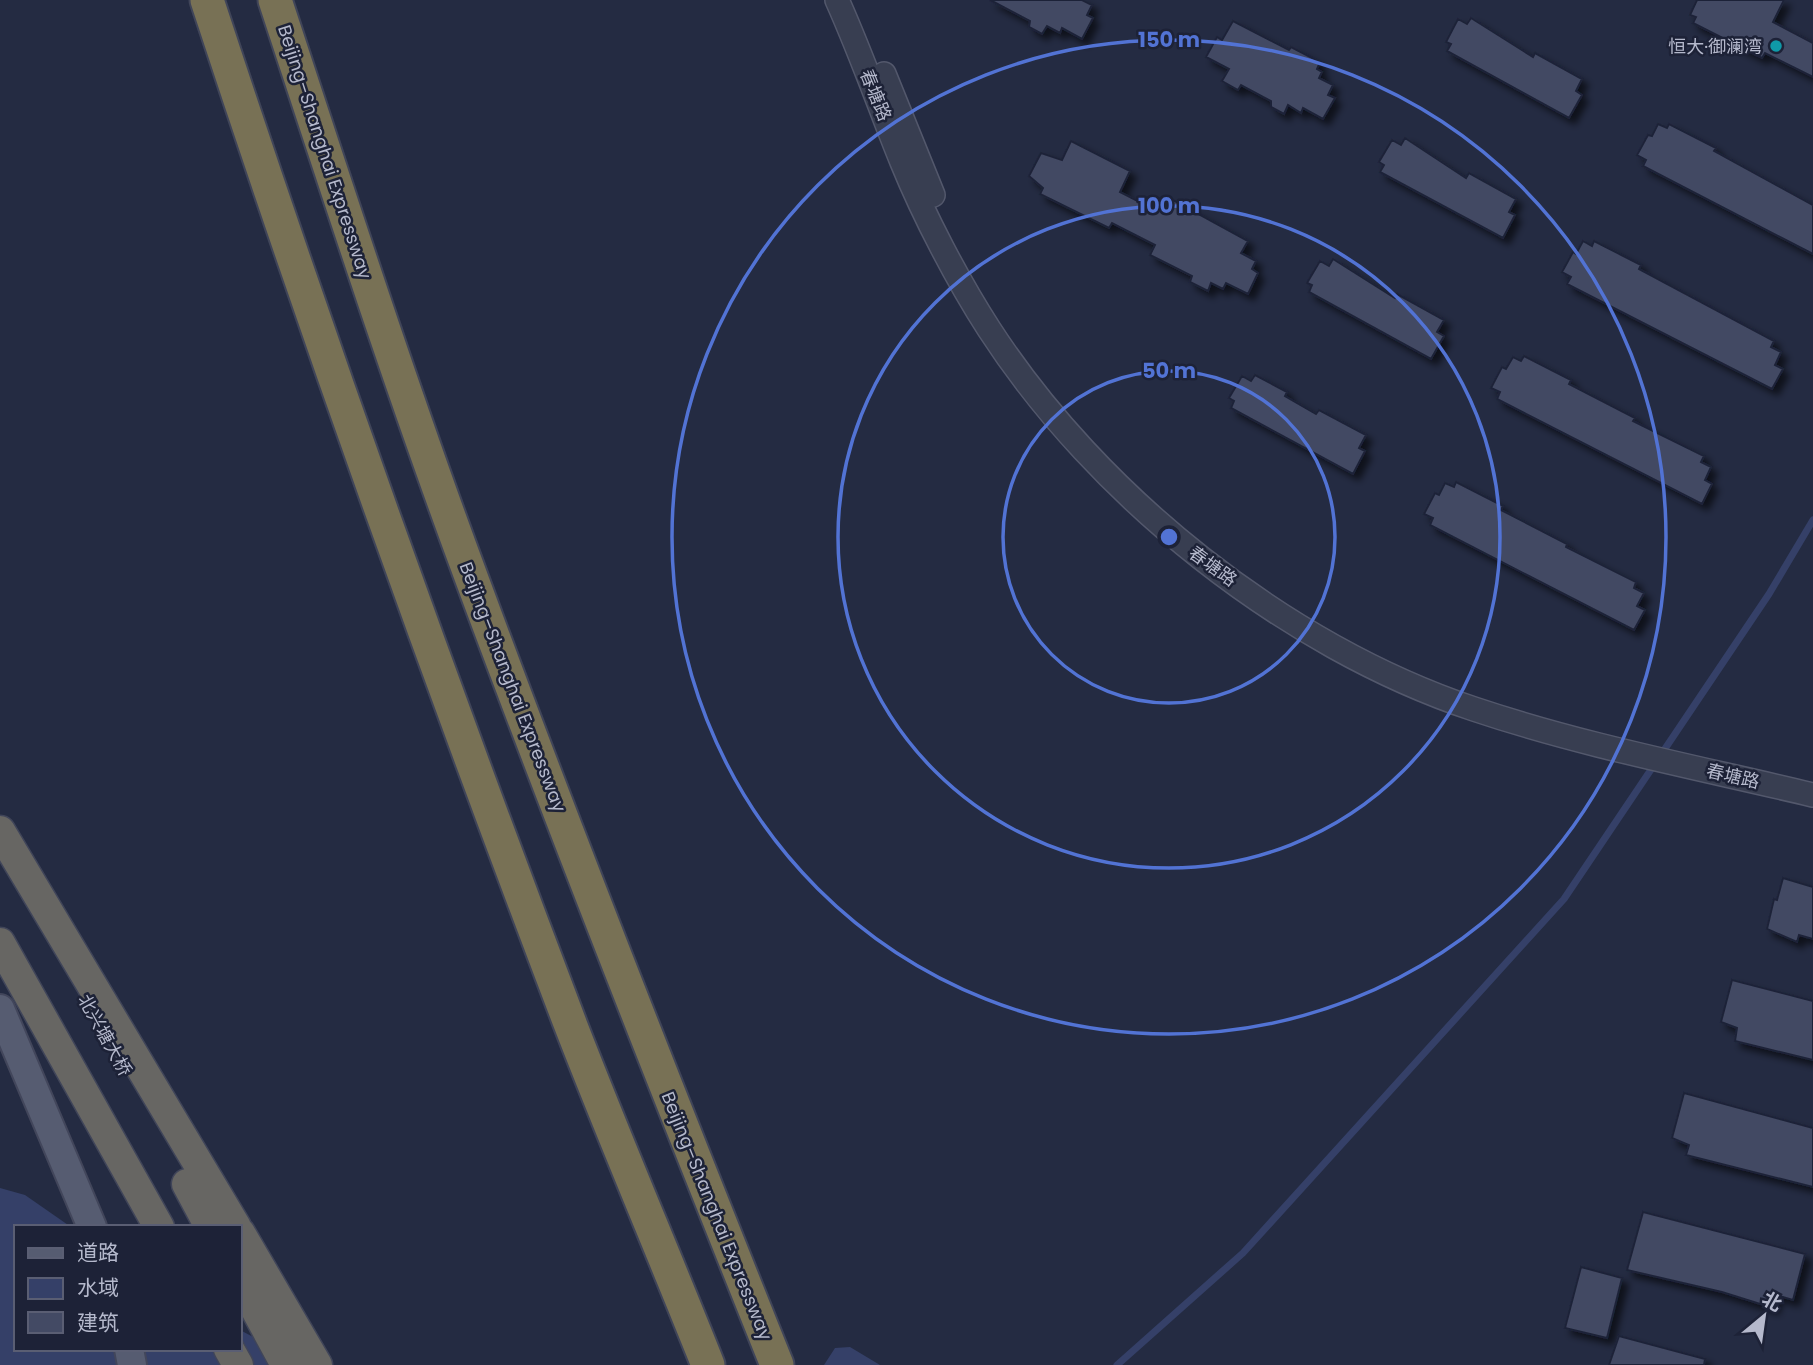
<svg xmlns="http://www.w3.org/2000/svg" width="1813" height="1365" font-family="Poppins,'Noto Sans SC',sans-serif">
<style>
.water{fill:#354068}
.lines{fill:none;stroke-linecap:round;stroke-linejoin:round}
.stream{stroke:#354068;stroke-width:7}
.building{fill:#434a64;stroke:#1f2439;stroke-width:2;filter:url(#shadow)}
.tertiary-casing{stroke:#53586c;stroke-width:26}
.primary-casing{stroke:#42465b;stroke-width:32}
.trunk-casing{stroke:#404559;stroke-width:33}
.motorway-casing{stroke:#404559;stroke-width:37}
.tertiary{stroke:#383e51;stroke-width:23}
.primary{stroke:#565c71;stroke-width:28}
.trunk{stroke:#676663;stroke-width:30}
.motorway{stroke:#787155;stroke-width:33}
.ring{fill:none;stroke:#5273d4;stroke-width:3.5}
.culture-dot{fill:#0f9aa8;stroke:#1d2237;stroke-width:2.5}
.labels{text-anchor:middle;dominant-baseline:central;stroke-width:5;stroke-linejoin:round;paint-order:stroke}
.poi-label{font-size:18px;fill:#b5b9cc;stroke:#1d2237;text-anchor:end}
.street-label{font-size:18px;fill:#b5b9cc;stroke:#1d2237}
.centre{fill:#5273d4;stroke:#1d2237;stroke-width:3.5}
.ring-label{font-size:21px;text-anchor:middle;font-weight:bold;fill:#5273d4;stroke:#1d2237;stroke-width:5;stroke-linejoin:round;paint-order:stroke}
</style>
<defs>
<filter id="shadow"><feDropShadow dx="6" dy="6" stdDeviation="3.5" flood-color="#0009"/></filter>
</defs>
<rect width="100%" height="100%" fill="#242b42"/>
<path class="water" d="M0,1188L25,1195L71,1227H16V1349H240V1330L305,1365H0Z
M850,1347L880,1365H824L835,1348Z"/>
<g class="lines">
<path class="stream" d="M1117,1365L1243,1253L1564,899L1769,594L1813,520"/>
</g>
<path class="building" d="M990,0H1082L1092,5L1087,15L1093,18L1082,39L1062,28L1060,33L1047,26L1042,34L1029,27L1030,21Z
M1697,0H1784L1773,22L1813,43V77L1765,53L1762,58L1693,23L1696,17L1690,15Z
M1471,18L1533,57L1535,53L1582,79L1576,91L1582,95L1569,118L1447,51L1451,44L1446,42L1458,19L1467,24Z
M1233,21L1289,50L1291,47L1320,62L1317,69L1322,72L1319,78L1333,85L1328,95L1335,98L1323,119L1303,108L1301,113L1288,105L1284,114L1271,107V101L1241,85L1238,90L1222,81L1229,69L1206,57L1217,37L1222,40Z
M1658,124L1667,128L1669,124L1716,148L1714,151L1813,205V254L1643,166L1646,160L1637,155L1648,135L1652,136Z
M1405,138L1466,178L1469,173L1516,199L1509,212L1515,215L1503,238L1380,172L1384,165L1379,162L1392,140L1401,145Z
M1071,141L1130,171L1120,192L1155,210L1160,199L1170,204L1173,200L1248,241L1241,253L1256,261L1252,269L1258,273L1248,294L1226,283L1223,289L1211,283L1208,291L1190,282L1192,276L1150,255L1155,245L1112,223L1109,228L1040,194L1043,188L1029,176L1041,153L1062,160Z
M1583,241L1592,246L1594,241L1641,265L1639,269L1774,341L1771,347L1781,352L1775,365L1783,369L1772,389L1567,284L1571,277L1562,272L1573,252L1576,254Z
M1333,259L1395,298L1397,294L1444,320L1437,332L1444,336L1431,359L1309,292L1312,285L1307,283L1320,261L1329,266Z
M1524,356L1571,380L1569,384L1635,418L1633,421L1704,456L1701,462L1711,467L1705,480L1712,484L1702,504L1497,399L1500,392L1491,388L1502,367L1506,369L1513,357L1521,361Z
M1255,375L1287,392L1285,396L1316,414L1319,410L1366,435L1359,448L1365,451L1353,474L1231,408L1234,401L1229,398L1242,376L1251,381Z
M1456,482L1503,506L1501,510L1567,544L1566,547L1636,582L1634,588L1644,593L1637,606L1645,610L1634,630L1430,525L1433,518L1424,514L1435,493L1439,495L1445,483L1454,487Z
M1783,878L1813,887V939L1799,935L1797,942L1767,929L1774,899L1777,900Z
M1732,980L1813,1001V1060L1735,1041L1737,1028L1721,1022Z
M1684,1093L1813,1128V1187L1686,1155L1689,1145L1672,1138Z
M1643,1212L1805,1254L1793,1300L1776,1295L1773,1308L1722,1292L1627,1270Z
M1581,1267L1622,1278L1607,1338L1565,1328Z
M1619,1336L1705,1359L1704,1365H1609Z"/>
<g class="lines">
<g class="tertiary-casing">
<path id="tertiary" d="M837,0C861,53 880,108 902,162C924,216 958,281 989,329C1097,496 1285,646 1474,709C1584,746 1700,768 1813,795
M884,74L933,195"/>
</g>
<g class="primary-casing">
<path id="primary" d="M0,1009L92,1227
M129,1349L132,1365"/>
</g>
<g class="trunk-casing">
<path id="trunk" d="M0,831L236,1227
M0,943L159,1227
M187,1184L210,1227
M240,1233L317,1365
M240,1280L286,1365
M229,1349L238,1365"/>
</g>
<g class="motorway-casing">
<path id="motorway" d="M207,0C320,345 442,687 571,1026C615,1140 663,1252 708,1365
M275,0C338,192 400,385 470,574C568,840 672,1103 777,1365"/>
</g>
<use href="#tertiary" class="tertiary"/>
<use href="#primary" class="primary"/>
<use href="#trunk" class="trunk"/>
<use href="#motorway" class="motorway"/>
</g>
<g class="ring">
<circle cx="1169" cy="537" r="166"/>
<circle cx="1169" cy="537" r="331"/>
<circle cx="1169" cy="537" r="497"/>
</g>
<circle class="culture-dot" cx="1776" cy="46" r="7"/>
<g class="labels">
<g class="poi-label">
<text x="1762" y="46">恒大·御澜湾</text>
</g>
<g class="street-label">
<text transform="translate(876 95) rotate(68)">春塘路</text>
<text transform="translate(325 152) rotate(72)">Beijing–Shanghai Expressway</text>
<text transform="translate(1213 566) rotate(36)">春塘路</text>
<text transform="translate(513 687) rotate(69)">Beijing–Shanghai Expressway</text>
<text transform="translate(1733 776) rotate(13)">春塘路</text>
<text transform="translate(105 1035) rotate(61)">北兴塘大桥</text>
<text transform="translate(717 1216) rotate(68)">Beijing–Shanghai Expressway</text>
</g>
</g>
<circle cx="1169" cy="537" r="10" class="centre"/>
<g class="ring-label">
<text x="1169" y="47">150 m</text>
<text x="1169" y="213">100 m</text>
<text x="1169" y="378">50 m</text>
</g>
<rect x="14" y="1225" width="228" height="126" fill="#1d2237" stroke="#5a5e73" stroke-width="2"/>
<rect x="28" y="1248" width="35" height="10" fill="#565c71" stroke="#5a5e73" stroke-width="2"/>
<text x="77" y="1260" font-size="21" fill="#b5b9cc">道路</text>
<rect x="28" y="1278" width="35" height="21" fill="#354068" stroke="#5a5e73" stroke-width="2"/>
<text x="77" y="1295" font-size="21" fill="#b5b9cc">水域</text>
<rect x="28" y="1312" width="35" height="21" fill="#434a64" stroke="#5a5e73" stroke-width="2"/>
<text x="77" y="1330" font-size="21" fill="#b5b9cc">建筑</text>
<g transform="translate(1764 1316) rotate(29)" stroke="#1d2237" stroke-width="5" paint-order="stroke">
<path d="M0-5L12 26L0 18L-12 26Z" fill="#b5b9cc"/>
<text y="-10" font-size="19" font-weight="bold" text-anchor="middle" fill="#b5b9cc">北</text>
</g>
</svg>
